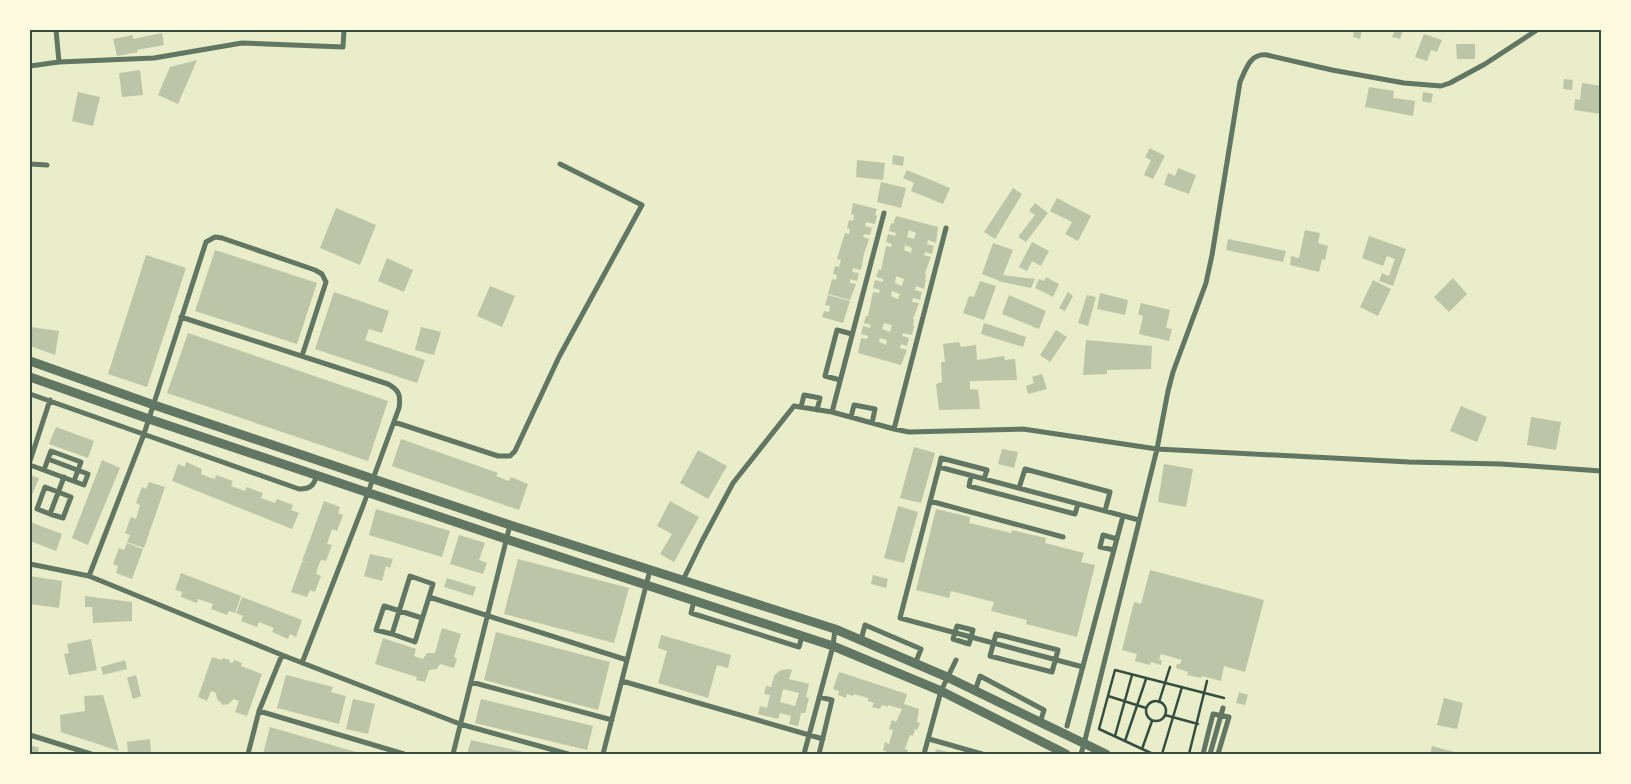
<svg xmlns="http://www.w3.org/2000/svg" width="1631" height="784" font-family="Bitter,serif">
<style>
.building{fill:#bcc5a7;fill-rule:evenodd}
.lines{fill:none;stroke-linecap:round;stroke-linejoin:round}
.path{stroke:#344e41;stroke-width:2.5}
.minor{stroke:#617663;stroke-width:5}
.tertiary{stroke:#617663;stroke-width:9}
.neatline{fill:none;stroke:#344e41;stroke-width:2}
</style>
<rect width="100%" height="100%" fill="#e9edc9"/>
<path class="building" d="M1354,30H1362L1360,39L1353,37Z
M1395,30H1403L1400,39L1392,37Z
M162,33L164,45L137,50L138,52L117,56L113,39L133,35V39Z
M1424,34L1442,40L1437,52L1431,50L1427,61L1415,57Z
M1456,44H1475V59H1457Z
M197,60L178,104L158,95L170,67Z
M140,70L143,95L122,97L119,73Z
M1564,79L1573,80L1572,90L1563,89Z
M1582,83L1601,86V114L1574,110L1575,99L1580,100Z
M1369,87L1394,91L1393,98L1415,101L1413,116L1365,107Z
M78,92L100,97L93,126L72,121Z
M1423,92L1433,94L1431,103L1422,101Z
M1150,148L1165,156L1153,179L1144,175L1151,160L1145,157Z
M893,155L904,157L903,166L892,164Z
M857,160L885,163L883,180L856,177Z
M1178,168L1196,175L1189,194L1164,185L1168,173L1175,176Z
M907,170L950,188L943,204L911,191L914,183L903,178Z
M881,182L906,188L901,208L877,202Z
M1013,188L1022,194L995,239L984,232Z
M1057,198L1091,216L1078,241L1065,234L1072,222L1050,211Z
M853,203L877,209L875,215L877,216L875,224L866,222L865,226L872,228L870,235L864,234L863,237L869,239L864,254L861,270L853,268L852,272L859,273L857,281L850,279V283L856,284L850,300L828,294L832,279L836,280L837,275L833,274L835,266L839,267L841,260L837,259L845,233L849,234L850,229L847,228L849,220L853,221L854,215L851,214Z
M1035,203L1048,213L1026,242L1018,237L1035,215L1029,211Z
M336,208L376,225L360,265L320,248Z
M896,216L938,227L936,243L928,240L927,244L934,246L932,254L925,252L924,255L931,257L925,273L926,274L925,279L926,280L924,289L916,286L915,290L922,292L920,300L913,298L912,302L919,303L913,319L914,320L913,326H914L912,335L903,333L902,336L909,338L907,346L901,344L900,348L907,350L901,365L858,353L861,338L867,339L868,336L861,334L863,326L870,328L871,325L864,323L866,316H868L873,292L879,293L880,290L873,288L875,280L883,282V279L876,277L879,269L881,270L886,246L891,247L892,244L886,242L888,234L895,236L896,233L889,231L891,223L893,224ZM909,230L916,233L914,239L907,237ZM905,245L912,248L911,253L904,250ZM896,276L904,279L902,286L895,283ZM892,291L900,294L898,299L891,296ZM884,323L892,325L890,332L882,329ZM880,338L887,340L886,345L879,342Z
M1305,230L1320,233L1318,243L1328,246L1325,260L1322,259L1319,272L1290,265L1291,256L1299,258Z
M1369,236L1406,249L1393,286L1379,281L1382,273L1389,276L1395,259L1387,256L1383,266L1362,258Z
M1228,239L1286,251L1283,262L1226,250Z
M1032,242L1049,251L1041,266L1032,261L1027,271L1019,267Z
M993,243L1013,250L1003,275L1035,279L1031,288L1002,282L982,274Z
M215,250L317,283L297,344L195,311Z
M146,255L186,268L147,387L108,374Z
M387,258L413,270L404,292L378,281Z
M1046,277L1059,284L1053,297L1035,288L1039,279L1044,281Z
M1453,278L1467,294L1449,312L1434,297Z
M1373,280L1391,289L1378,316L1360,307Z
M980,281L996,286L984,320L963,313L969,296L974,297Z
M490,286L515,296L502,327L477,316Z
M334,292L389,311L382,333L369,329L365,340L425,360L417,383L315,349Z
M1068,292L1073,296L1065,311L1059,308Z
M1100,293L1128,300L1125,315L1097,309Z
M828,295L850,301L843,323L822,317L824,311L829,312L830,306L825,305Z
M1009,295L1046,311L1039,329L1002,314Z
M1087,295L1096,297L1088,326L1078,323Z
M1141,303L1170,310L1166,328L1172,329L1169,341L1139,334L1143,316L1138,314Z
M984,323L1026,337L1023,347L981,334Z
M30,327L59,331L55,355L30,346Z
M421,327L441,332L434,355L415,350Z
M1056,330L1067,337L1050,362L1040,355Z
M188,333L388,401L368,461L167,393Z
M1086,340L1152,346L1151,369L1107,370V374L1083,375Z
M959,342L961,347L976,345L977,360L1004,356L1005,360L1015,359L1017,380L970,381V389L978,390L980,409L939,410L936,384L942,382L941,362H945L943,344Z
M1042,374L1047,389L1028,394L1026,386L1034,383L1032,377Z
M1461,406L1487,417L1477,442L1450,431Z
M1531,417L1561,422L1556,450L1527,445Z
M56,427L94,441L88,458L49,444Z
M401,439L498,473L496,476L509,481L511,477L528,484L519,510L392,466Z
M914,447L935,453L921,503L900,498Z
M1002,449L1018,452L1014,468L998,464Z
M698,450L727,466L708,499L680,483Z
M102,460L120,468L88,545L72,538Z
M186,462L202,469L201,474L208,477L215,479L216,475L233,481L231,486L245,491L247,487L263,493L261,498L275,503L277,499L293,505L291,510L299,513L292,529L262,517L264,512L262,517L172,481L178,464L185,467Z
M1164,464L1193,469L1186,507L1158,502Z
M30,475L39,478L32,495H30Z
M149,482L165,487L144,548L127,542L130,535L125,533L131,517L136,519L140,505L136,503L142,487L146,489Z
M324,501L340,507L338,513L343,515L337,531L332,529L327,544L332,545L326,561L321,560L318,567L316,574L321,576L315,592L310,590L307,597L291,592L302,562L308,563L302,561Z
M670,501L699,517L674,562L660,554L672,534L657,526Z
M898,506L918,512L904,563L884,558Z
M376,509L450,531L442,557L369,535Z
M936,509L970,517L969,523L1011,533L1012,530L1046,538L1045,543L1084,553L1081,562L1095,565L1077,637L1026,624L1027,620L991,611L994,602L951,591L949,598L916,590Z
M30,522L62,534L56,551L30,541Z
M459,535L485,543L479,560L487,563L483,574L450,564Z
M127,543L143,549L132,579L116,573L118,566L113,564L119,548L124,550Z
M370,554L393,559L390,568L386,566L382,581L364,576Z
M518,559L629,588L614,643L504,614Z
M1150,570L1264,600L1245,672L1224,666L1221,681L1202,676L1201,678L1187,675L1188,672L1176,668L1177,664H1180L1182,660L1161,654L1159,660H1162L1161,665L1151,662L1150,665L1135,661L1137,654L1122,650L1134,602L1141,604Z
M181,573L241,596L235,613L229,611L227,615L211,609L213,604L198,599L197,603L181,597L182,592L175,590Z
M873,575L888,579L886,588L871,584Z
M30,576L62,581L59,608L30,604Z
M447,578L476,587L473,596L444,587Z
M85,596L132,602V621L93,623L92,607H85Z
M242,597L302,620L296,637L290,634L288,639L272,632L274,628L259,622L257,627L241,621L243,616L236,613Z
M442,628L461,634L454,657L457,658L454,668L440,664L437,669L429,670L425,682L416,680L417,677L375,664L383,638L416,649L414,656L423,659L427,653H435Z
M496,632L610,662L598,710L484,680Z
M661,635L731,655L728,668L717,665L708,698L658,683L667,651L658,648Z
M91,639L97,670L69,675L64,654L69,653L67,644Z
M212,657L222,660L223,658L230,660L229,662L233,663L234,660L242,663L241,666L262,674L247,716L235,712L239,701L234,699L228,704L223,705L217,699L216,693L211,691L207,701L198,697Z
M125,660L127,669L103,675L101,667Z
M789,669L792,670L789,679L809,684L806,697L809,698L805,713H801L798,726L789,724L791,716L780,713L778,719L758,714L760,706L767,708L770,695L764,694L766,686L771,687L774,676L778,672L781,670ZM783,689L799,693L795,706L780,702Z
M839,672L907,694L904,704L919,709L917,722L920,723L917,730L915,729L913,736L910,735L905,749L908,750L907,754H887V752L883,750L885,742L889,744L893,730L889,729L892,720L896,722L902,709L888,705V707L882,705L880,709L872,707L874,703L868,701V698L854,694L853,696L847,694L846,698L838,695L839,691L833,689Z
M136,675L141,696L133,699L127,678Z
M286,675L333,687L331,692L346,696L339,724L277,708Z
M1239,692L1248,695L1245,705L1236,703Z
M103,695L119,751L61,732L60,715L85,711L84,696Z
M1444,698L1463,703L1457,729L1437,725Z
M353,699L375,704L368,734L346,729Z
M481,699L593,726L587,750L475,723Z
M270,727L359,753V754H263Z
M150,739L151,754H128L127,742Z
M471,740L528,753V754H467Z
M30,745L39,748L37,754H30Z
M1432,746L1458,753V754H1430Z
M936,749L952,753V754H935Z"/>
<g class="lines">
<path class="path" d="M1108,696L1146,708
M1146 711a10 10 0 1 1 20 0a10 10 0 1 1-20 0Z
M1159,702L1170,667
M1165,715L1198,724
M1115,736L1132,675
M1125,741L1146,679
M1142,749L1152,721
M1153,754L1099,729L1115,670L1224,698
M1162,754L1182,687
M1189,754L1207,681"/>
<path class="minor" d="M56,30L59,62
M30,66L59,62L154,58L242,43L343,47L344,30
M30,164L47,165
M884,213L832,412L894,429L946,228
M181,317L388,384C399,390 401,395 399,408L363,506L302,663
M840,380L825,376L837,330L852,334
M30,394L299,489C311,489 314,485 317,475
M801,407L804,395L820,398L817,410
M851,417L854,405L875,409L872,423
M394,422L498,456H510L515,451L559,357L642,205L560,164
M894,429L909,432L1023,429L1157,449L1409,462L1501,464L1601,471
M48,459L51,451L81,462L74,481
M30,461L50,400
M30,465L84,485L88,474L48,459L44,470
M939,467L941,458L987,470L984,479
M971,476L969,486L1075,514L1078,504
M1019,488L1025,469L1110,492L1105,511
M930,501L1063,537
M50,514L63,518L71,497L45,487L37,509L50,514L64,477
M1114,550L1100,547L1103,535L1117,539
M30,564L89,576L282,655L460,724L568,754
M89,576L144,434L206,242L215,237L222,238L315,270L322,274L326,282L302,356
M683,580L702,541L733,483L794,406L832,412
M429,597L415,642L392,634L410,576L433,584L429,597L627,660
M694,601L691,613L799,647L802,636
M957,626L973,630L969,644L953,639Z
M392,634L376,630L384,606L422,618
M996,634L1058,650L1052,672L990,656Z
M861,640L865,625L921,649L915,664
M1083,667L900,618L939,467L1139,520
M622,681L823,739
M471,682L612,720
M975,691L980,676L1044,710L1040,723
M259,711L404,754
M1067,726L1123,516
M30,735L91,754
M929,739L982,754
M248,754L259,711L282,655
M453,754L510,525
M603,754L650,570
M804,754L833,646L835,629
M819,754L832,700L819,697
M924,754L941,691L956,660
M1081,754L1084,744L1157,449L1168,391L1173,372L1206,283L1212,255L1240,82C1246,69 1250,53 1267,55L1332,70L1404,83L1441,86L1450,83L1485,64L1537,30
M1203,754L1213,714L1229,717L1218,754
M1210,754L1223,708"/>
<path class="tertiary" d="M30,361L154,405L510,525L835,629L947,677L1106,754
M30,377L149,419L506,539L833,646L941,691L1066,754"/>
</g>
<rect width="1631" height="784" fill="none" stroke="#fefae0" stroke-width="62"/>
<rect x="31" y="31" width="1569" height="722" class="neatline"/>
</svg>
